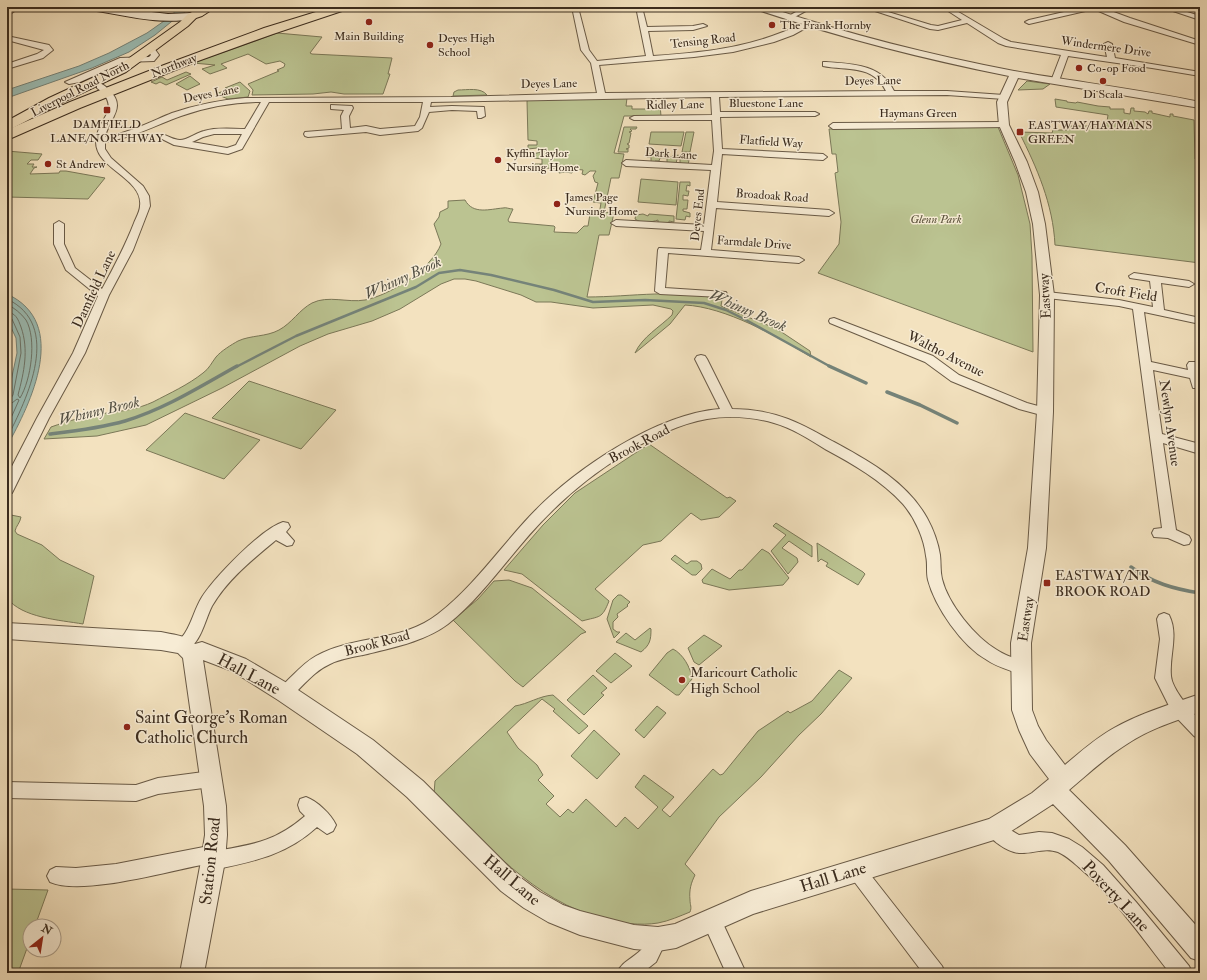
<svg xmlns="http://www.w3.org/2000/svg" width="1207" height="980" font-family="'IM FELL Double Pica',serif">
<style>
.green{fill:#bbc391;stroke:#7b7858}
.water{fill:#9bbdb5;stroke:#758379}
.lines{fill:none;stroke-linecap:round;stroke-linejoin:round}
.shore{stroke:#6b746a;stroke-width:1}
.stream-far1{stroke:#758379;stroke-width:2.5}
.stream{stroke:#758379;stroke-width:3.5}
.minor-casing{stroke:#695a46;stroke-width:2}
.tertiary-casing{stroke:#695a46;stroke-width:2}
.secondary-casing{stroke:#3b2c1e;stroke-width:2}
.primary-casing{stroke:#3b2c1e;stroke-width:2}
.trunk-casing{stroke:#3b2c1e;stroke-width:2}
.minor{fill:#f7ecd5;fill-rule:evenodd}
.tertiary{fill:#f7ecd5;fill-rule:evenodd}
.secondary{fill:#f7ecd5;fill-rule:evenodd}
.primary{fill:#f3e2bf;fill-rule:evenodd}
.trunk{fill:#f3e2bf;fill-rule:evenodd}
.poi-dot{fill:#8f2418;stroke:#f7ecd5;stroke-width:1.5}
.labels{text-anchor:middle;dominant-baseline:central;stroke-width:3;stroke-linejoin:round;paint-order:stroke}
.far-poi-label{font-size:12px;fill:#3b2c1e;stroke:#f7ecd5;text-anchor:start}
.far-street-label{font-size:12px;fill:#3b2c1e;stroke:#f7ecd5}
.far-park-label{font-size:12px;font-style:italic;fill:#5b523b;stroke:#f7ecd5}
.street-label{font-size:14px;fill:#3b2c1e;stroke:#f7ecd5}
.poi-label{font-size:14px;fill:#3b2c1e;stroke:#f7ecd5;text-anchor:start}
.water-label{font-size:15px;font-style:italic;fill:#535044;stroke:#f7ecd5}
.near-street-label{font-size:17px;fill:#3b2c1e;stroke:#f7ecd5}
.near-poi-label{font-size:17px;fill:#3b2c1e;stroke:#f7ecd5;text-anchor:start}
</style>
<rect width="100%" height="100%" fill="#f3e2bf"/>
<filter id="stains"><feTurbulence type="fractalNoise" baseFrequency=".005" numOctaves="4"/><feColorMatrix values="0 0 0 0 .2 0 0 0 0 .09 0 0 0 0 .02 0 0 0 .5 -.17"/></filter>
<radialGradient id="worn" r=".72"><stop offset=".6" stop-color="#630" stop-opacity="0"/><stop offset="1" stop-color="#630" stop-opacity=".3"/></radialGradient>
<path class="green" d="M277,33L322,37L310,53L312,54L392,58L388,74H390L383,94H344L331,92L313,94L252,95L253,90L248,84L279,71L277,70L284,67L285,64L280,61L266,64L248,54L221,64L227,68L210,74L202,69L215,65L193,63Z
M186,72L191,74L166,85L160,82L156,84L151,82L162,77L167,80Z
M190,76L200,84L187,90L176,84Z
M1027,81L1050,84L1043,89L1018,90Z
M240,82L250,91L248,97L228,99L216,94L228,89L225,88Z
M458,90C467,90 481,87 487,95L453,96L454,92Z
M627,98L626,106H632V109H652V107L660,105L661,116H624L614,153L624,154L619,178H611L604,212L614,213L609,235H599L587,297C631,297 679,288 722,300L721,306L777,329L810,351L811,357C777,336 725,307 685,305L670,324L635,353C642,337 660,327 672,315L673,311L671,309L653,305L593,308L551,302H536L521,295L476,281L465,279H454L441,284L400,309L372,321L328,334L300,346L222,388L146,425L97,436L44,439L51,427C68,421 88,415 107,413C123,411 138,409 153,402C170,393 188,385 203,373C209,369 212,362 216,357C221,351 231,345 238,341C251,335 266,337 279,330C292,323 299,310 312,303C328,295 348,303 365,300C391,295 432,268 441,244L434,224L439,217L440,212L448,208V201L465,200C473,215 490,209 503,208C506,207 509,209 513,209L508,220L509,222L554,226L555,227L554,232L577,233L584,226H588L590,214L599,215L601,203L593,202L598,183L595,182L593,176L596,171H590L585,175L582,174L583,170L574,169L572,173L565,172L559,173V169L546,168L542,164L538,166L540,168L539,172L535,171L534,164H542V159L534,158L533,154L541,152L537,148L528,149V145H537V141L528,140L527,101L532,99Z
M1055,99L1067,101V102L1076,103L1077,102L1098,106L1110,107V109H1124V113L1130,114L1131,108H1134V111L1145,112L1148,114L1149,111H1152V113L1170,117V114H1173V116L1194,120L1195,159H1200V263L1055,245C1053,204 1037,168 1019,132L1052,133L1053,130H1067L1064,126H1088L1106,128L1108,115L1056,107Z
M624,127H637L636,129H630L632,131L629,132L631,133L629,143L627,144L629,145V148L626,149H628V152H618Z
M998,127L1018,175L1030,224L1032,256L1033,352L818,273L839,244L841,222L835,173L838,172L836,154H832L829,129Z
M651,132H684L681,146L649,144Z
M686,132H694L690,152H682Z
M7,151L42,154L38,160H31L27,164H34L32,167H37L34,168L30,174L59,173L60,171H66L105,178L88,199L7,197Z
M648,153L660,156L661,154L667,155V156L672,157L673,155L690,156V158H687V160H689L688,165L680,163V159H677L676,164L667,163V158H660L659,161H655V163L651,162V157H647Z
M641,179L678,182L676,205L638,202Z
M680,182H690V186L687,185L686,191H689L688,196L683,195V200H688L687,209H683V211L690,213V217L686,216L685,220L676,219Z
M636,214V215L643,214L648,216L649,214L674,216V222L669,221V223H658V220C652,222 642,224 635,219Z
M249,381L336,410L301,449L212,418Z
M185,413L260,440L224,479L146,450Z
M649,444L727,498L730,497L736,501L719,517L701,520L691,513L661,541L643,545L595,589L609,601C602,619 600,616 582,621L522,574L504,570L543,525L575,493Z
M11,515L21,517C20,523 16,526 15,531L17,534L42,545L60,560L94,576L83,624C60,620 22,618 7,598V526Z
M776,523L812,546V557L789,541L782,548L797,558L798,562L788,574L771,551L786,535L773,526Z
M817,543L863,572L865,574L858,585L826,566L828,563L821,559L818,562Z
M762,549L769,553L789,578L783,585L729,590L703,583L702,580L712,569L730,579L739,570H742Z
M675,555L687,564L691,561H697L701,564L702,569L696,575H692L671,559Z
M509,580L532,588L586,632L581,634L523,687L515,681L453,620L478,599L494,581Z
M618,595H621L630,602L627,605L628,606L617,614L618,617L613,622V629L617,632H620L614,638L607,619L613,600Z
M650,628L651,629C651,640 650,645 641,652L616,642L626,633L635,640Z
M704,635L722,646L699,665L694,662L688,648Z
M673,649C683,654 691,668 692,679L679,695H676L649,675L667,653Z
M615,653L632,666L611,683L596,671Z
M839,670L852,678L821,714L799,735L761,777L719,817L685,864L695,875C691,883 689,890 690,900C690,905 692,907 690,912C680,916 669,921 658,923C640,926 621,923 604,919C533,901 485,842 434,794L435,781L515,706C528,704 539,696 553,695L588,726L579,734L553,711L555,709L542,699L507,732L518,748L537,765L543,775L538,780L554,796L546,804L560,817L568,809L573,813L586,799L616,827L625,817L638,829L658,807L635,787L644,775L674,797L662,810L670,817L713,769L720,775L723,774L758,731L788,711L790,713L812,701Z
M593,675L607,688L601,693L604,695L584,715L567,700Z
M657,706L666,713L644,738L635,730Z
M594,730L620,754L597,779L571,756Z
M7,889L48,890L35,926H30V940L18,973H7Z"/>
<path class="water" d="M180,7H192L171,22L155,35L129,52L92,68L7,98V90L79,66L109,53L147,33L174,14V12Z
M7,294C70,323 31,403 7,446V400L17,353L16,338L7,319Z"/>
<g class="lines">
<path class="shore" d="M7,299C63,325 27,399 7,438
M7,304C14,308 21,313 26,320C37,339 31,380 20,398L18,395C24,372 29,350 21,327C18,319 16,313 7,312
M7,317L12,319L20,337L21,353L13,395L11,398L7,399
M7,404L12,403L17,399L19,400L7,427"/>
<path class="stream-far1" d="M236,367L296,336L416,287L439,273L460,270L491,275L554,290L593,302L645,300L704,303L726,310L746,320L831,367"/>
<path class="stream" d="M829,366L866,383
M887,392L920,405L957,423
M50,434C75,431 101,428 125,421C165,409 201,386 237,366
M1131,567C1152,583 1174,589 1200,593"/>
<g class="minor-casing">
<path id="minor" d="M13,7H21L7,16V11Z
M158,7H171V8L168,10Z
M572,7H578L589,50L597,61L646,56L636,7H642L647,27L693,26L703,24L707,26L693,30L648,31L653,56C710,52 755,47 806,22H809L813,24L793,35L774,42L733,52L694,57L599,65L605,93L886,91C873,64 847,71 823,66V62H826C853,64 881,64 894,91H947L1004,95L1008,97L1004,99L947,95L719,97L720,112H815L819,114L815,116L720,117L722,149L823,154L827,157L823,160L722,154L717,202L829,210L834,213L829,216L716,208L711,250L799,257L804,260L799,263L668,253L665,288L726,292L727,294L726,296L722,297L660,294L655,291L658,250L659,248L701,250L704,231L616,226L611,223L616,220L704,225L711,170L626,166L622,163L626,160L712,165L714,151L712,120H634L630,118L634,116L712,115L711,97L431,102L430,107L452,106L484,107L485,116L481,118H478L477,111L452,110L429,112L422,128L418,131L380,135L366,132L308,137L305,136L304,134L305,132L342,129L341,116L344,110L331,109V105L352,106L353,108L349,116L350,128L366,126L380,129L415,126L420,117L423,102H269L242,149L228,154L174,145L158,137L162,134C168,136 174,140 180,140C187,140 196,133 204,131C217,127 231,129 245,129L261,102C234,102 207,107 181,116C156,125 132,138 105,142V149L111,158L143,186L149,196L150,206L133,250L109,295L85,353L49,418L12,493L7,494V476L37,418L73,353L98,296L66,270L54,244V224L59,221L64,224V244L75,268L102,289C114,267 125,246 134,223C136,218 140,211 140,206C144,176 88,168 97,135C99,126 105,118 109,110C109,99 105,94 97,88V84C102,83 104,85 108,89C128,107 109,118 105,137C129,133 150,122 172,113C196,105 220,100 245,98L451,97L597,93L591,63L581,50ZM214,134H242L236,145L227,148L192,142L203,137Z
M805,7H813L791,19L789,20L785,18Z
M942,7H950L1004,39L1011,42L1107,57L1104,44L1108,42L1112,44L1115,58L1200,72V76L1152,68L1068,56L1059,81L1055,83L1051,81L1061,55L1006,46L998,43L967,23L938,30L930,29L872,10L875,8L931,25L938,26L962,20Z
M1086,7H1100L1130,18L1200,41V45L1124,22L1094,9L1029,24L1025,22L1029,20Z
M1161,7H1171L1200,16V20Z
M7,36L49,45L53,50L43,58L7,69V64L37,54L44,50L7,40Z
M148,48H154L159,55L154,61L125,62L80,82L69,84L65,82L120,58L149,57L151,55L147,50Z
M1004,122L1007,123L1008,125L1007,127L833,129L829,126L833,123Z
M1134,273L1189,281L1194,284L1189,287L1161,283L1164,310L1200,318V324L1144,312L1151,362L1188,370L1187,365L1189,362H1197L1200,371V388H1193L1190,378L1153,370L1162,434L1200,444V454L1163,443L1176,530L1189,536L1191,540L1189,544L1184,545L1168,538L1154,537L1152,533L1154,529L1162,528L1133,309L1119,306L1047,298L1042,295L1047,292L1119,300L1153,307L1150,281L1130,278L1129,276Z
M834,318L933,356L959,375L1027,403L1049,409L1051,412L1049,415L1045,416L1019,409L951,381L925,362L830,323L829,321L830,319Z
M701,355L705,356L707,359L732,409C751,409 770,412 788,419C804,425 819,434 834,442C869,461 907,482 927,518C933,529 938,542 940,555C941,563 940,571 942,579C948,604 975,637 997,650C1006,656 1017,659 1027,663L1030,668L1027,673L1022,675C1010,670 997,667 987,660C962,646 935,607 928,580C926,572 928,564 926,556C924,538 915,518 903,504C881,480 853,464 825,449C809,439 792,428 774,423C753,417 729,415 707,419C655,428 589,474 552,511C515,546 488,592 448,624C424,642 391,648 363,655C352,657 340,659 330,664C314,671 303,686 290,698L285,700L280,698L277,693C281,686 287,681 293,675C300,668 307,661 316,656C354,635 403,642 438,614C473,587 499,549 529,517C572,471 655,414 720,409L695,359L697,356Z
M283,522L288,523L290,527L286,532L294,541L292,545L287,546L276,540C253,559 227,580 212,606C204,622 201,645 183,652L178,650L176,645C178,640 182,638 185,633C192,622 195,608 202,597C215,577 261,529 283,522Z
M1164,613L1169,615C1179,635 1169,655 1171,676C1172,689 1191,711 1200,720V739L1194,736L1173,714L1155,678L1160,639L1157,619L1159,615Z
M211,771L217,773L219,779L217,785L211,787L158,794L136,801L7,798V782L136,785L158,778Z
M306,797C317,801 331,814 336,825L333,831L327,834L317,827C285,856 254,861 213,870L207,867L206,864C169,871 82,896 50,882L47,876L50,870L56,867L76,868L116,864L214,845L220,848L221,850C257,844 277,840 305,816L300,811L298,805L300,799Z
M994,820L1019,835L1039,832L1052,833L1069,839L1082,847L1103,865L1136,902L1189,966L1192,973H1170C1142,938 1115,898 1081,869C1074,863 1067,856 1058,852C1044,847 1033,854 1019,853C1007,852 990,840 985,829L988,823Z
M856,861L862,864L942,966L945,973H923L850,876L847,870L850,864Z
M711,911L718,913L746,973H726L702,920L704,913Z
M658,930L665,932L667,939L656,962L642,973H617C622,961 634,958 642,949C649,941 648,934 658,930Z"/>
</g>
<g class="tertiary-casing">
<path id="tertiary" d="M753,7H767C848,34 930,55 1014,71C1076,82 1138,89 1200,102V108L1018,78L1007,102L1009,125L1027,162L1038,192L1045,224L1054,295L1053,412L1046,548L1031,643L1032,710L1038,726L1046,740L1065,765C1080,752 1096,738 1114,728C1141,713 1171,704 1200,694V712C1175,721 1149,729 1127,744C1106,757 1088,774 1069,790L1125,845L1200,930V961L1191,958L1109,861L1053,804L1002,837L994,840L753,914L676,948L658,951L634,949L580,935L548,922L524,908L501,891L407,797L357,754L278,700L232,671L203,660L226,806L227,835L225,861L204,973H180L201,861L205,835L204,806L183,658L178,653L161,650L7,639V623L161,632C174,635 186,635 195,644L202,642L246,659L292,686L373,740L423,781L517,875L540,892L563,905L580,911L634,925L658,927L675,924L751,891L989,819L1032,793L1049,779L1030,754L1019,730L1012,710L1011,643L1028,548L1037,412L1040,295L1033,224L1026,192L1015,162L999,125L997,102L1009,76C923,59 838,37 755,9Z"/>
</g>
<g class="secondary-casing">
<path id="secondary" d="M86,7H111L168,14L192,13L197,16L196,18C162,26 124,15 91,10Z"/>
</g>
<g class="primary-casing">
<path id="primary" d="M202,7H216L202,16L196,18L188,26L126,72L59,104L7,131V121L49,98L118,66L180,22L188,14Z"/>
</g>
<g class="trunk-casing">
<path id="trunk" d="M332,7H350L348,9L273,34L198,61L80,108L7,140V130L70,102L164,65L264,28Z"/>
</g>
<use href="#minor" class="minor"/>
<use href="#tertiary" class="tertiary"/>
<use href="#secondary" class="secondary"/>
<use href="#primary" class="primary"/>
<use href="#trunk" class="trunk"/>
</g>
<g class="poi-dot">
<circle cx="369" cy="22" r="4"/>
<circle cx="772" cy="25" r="4"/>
<circle cx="430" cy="45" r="4"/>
<circle cx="1079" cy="68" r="4"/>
<circle cx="1103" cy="81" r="4"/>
<rect x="103" y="106" width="8" height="8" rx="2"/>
<rect x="1016" y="128" width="8" height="8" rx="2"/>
<circle cx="498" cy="160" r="4"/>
<circle cx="48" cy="164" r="4"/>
<circle cx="557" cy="204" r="4"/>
<rect x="1043" y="579" width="8" height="8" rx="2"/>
<circle cx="682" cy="680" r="4"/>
<circle cx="127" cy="727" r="4"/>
</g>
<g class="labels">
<g class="far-poi-label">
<text x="780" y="25">The Frank Hornby</text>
<text x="369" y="36" text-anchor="middle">Main Building</text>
<text x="438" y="38">Deyes High<tspan x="438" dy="14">School</tspan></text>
<text x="1087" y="68">Co-op Food</text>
<text x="1103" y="94" text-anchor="middle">Di Scala</text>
<text x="107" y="124" text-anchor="middle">DAMFIELD<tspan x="107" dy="14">LANE/NORTHWAY</tspan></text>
<text x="1028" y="125">EASTWAY/HAYMANS<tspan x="1028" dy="14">GREEN</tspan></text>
<text x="506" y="153">Kyffin Taylor<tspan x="506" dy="14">Nursing Home</tspan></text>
<text x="56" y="164">St Andrew</text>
<text x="565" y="197">James Page<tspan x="565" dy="14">Nursing Home</tspan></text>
</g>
<g class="far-street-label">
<text transform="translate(703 41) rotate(-6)">Tensing Road</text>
<text transform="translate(1106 47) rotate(8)">Windermere Drive</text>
<text transform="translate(174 66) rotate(-21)">Northway</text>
<text transform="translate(873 81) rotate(-1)">Deyes Lane</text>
<text transform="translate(549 84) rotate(-1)">Deyes Lane</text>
<text transform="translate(80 89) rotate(-27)">Liverpool Road North</text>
<text transform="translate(211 94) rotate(-11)">Deyes Lane</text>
<text x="766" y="103">Bluestone Lane</text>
<text transform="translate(675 105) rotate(-1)">Ridley Lane</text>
<text x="918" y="113">Haymans Green</text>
<text transform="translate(771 142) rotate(4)">Flatfield Way</text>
<text transform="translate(671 154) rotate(4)">Dark Lane</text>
<text transform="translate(772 196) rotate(4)">Broadoak Road</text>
<text transform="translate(698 215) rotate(-84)">Deyes End</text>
<text transform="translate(754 243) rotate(4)">Farmdale Drive</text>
</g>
<g class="far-park-label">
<text x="936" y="219">Glenn Park</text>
</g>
<g class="street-label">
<text transform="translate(94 289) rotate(-65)">Damfield Lane</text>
<text transform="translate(1126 292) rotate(9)">Croft Field</text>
<text transform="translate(1045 296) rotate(-93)">Eastway</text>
<text transform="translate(946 354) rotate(27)">Waltho Avenue</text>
<text transform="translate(1170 423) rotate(82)">Newlyn Avenue</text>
<text transform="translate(639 444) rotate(-28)">Brook Road</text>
<text transform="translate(1026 619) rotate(-81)">Eastway</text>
<text transform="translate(377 643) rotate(-15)">Brook Road</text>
</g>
<g class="poi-label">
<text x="1055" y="575">EASTWAY/NR<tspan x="1055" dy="16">BROOK ROAD</tspan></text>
<text x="690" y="672">Maricourt Catholic<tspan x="690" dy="16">High School</tspan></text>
</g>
<g class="water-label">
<text transform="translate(403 278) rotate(-24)">Whinny Brook</text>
<text transform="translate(748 311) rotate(24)">Whinny Brook</text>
<text transform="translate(99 411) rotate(-13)">Whinny Brook</text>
</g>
<g class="near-street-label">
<text transform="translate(249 674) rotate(28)">Hall Lane</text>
<text transform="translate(210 861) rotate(-84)">Station Road</text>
<text transform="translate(833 877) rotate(-17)">Hall Lane</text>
<text transform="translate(512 880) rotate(40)">Hall Lane</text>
<text transform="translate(1116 896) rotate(47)">Poverty Lane</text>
</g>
<g class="near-poi-label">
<text x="135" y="717">Saint George's Roman<tspan x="135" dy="20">Catholic Church</tspan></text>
</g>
</g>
<rect width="1207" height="980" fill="none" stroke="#f3e2bf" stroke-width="24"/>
<rect x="8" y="8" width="1191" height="964" fill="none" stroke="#3b2c1e" stroke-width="2"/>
<rect x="12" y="12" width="1183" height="956" fill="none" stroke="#3b2c1e"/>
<g transform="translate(42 938) rotate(30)"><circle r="19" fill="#f7ecd5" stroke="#ac9f8c"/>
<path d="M0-3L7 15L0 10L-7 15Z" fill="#8f2418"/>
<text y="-6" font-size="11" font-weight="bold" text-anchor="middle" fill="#3b2c1e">N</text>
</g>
<rect width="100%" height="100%" filter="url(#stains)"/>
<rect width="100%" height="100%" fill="url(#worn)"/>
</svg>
